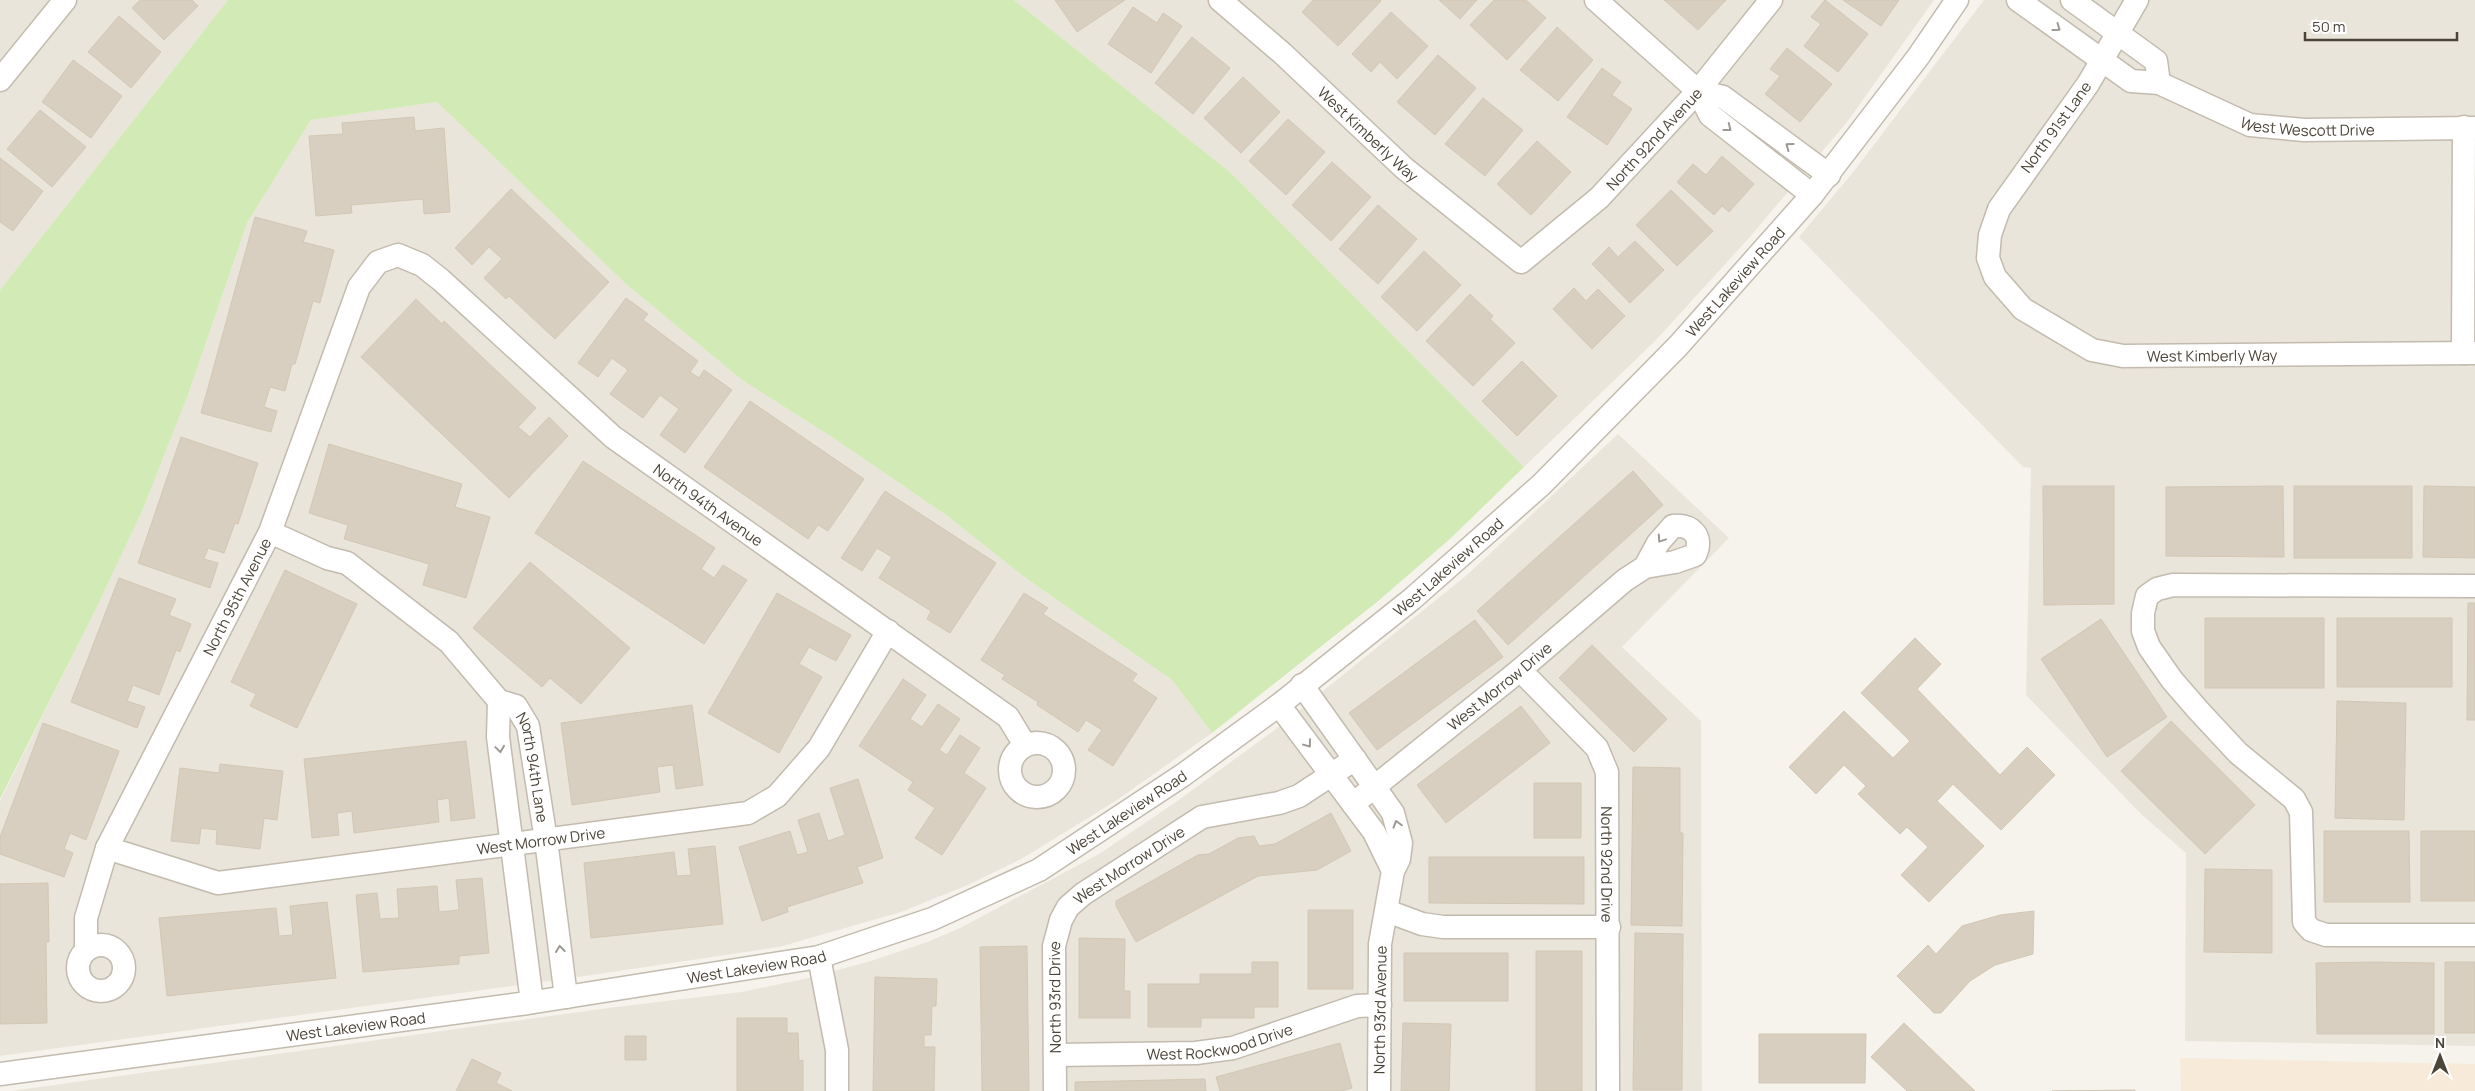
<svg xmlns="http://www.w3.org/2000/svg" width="2475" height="1091" font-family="Manrope,sans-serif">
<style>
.residential{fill:#eae5da}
.commercial{fill:#f7ead8}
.green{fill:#d2eab5}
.building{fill:#d8cfc1;stroke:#d3c7b4}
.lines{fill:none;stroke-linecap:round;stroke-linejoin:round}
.minor-casing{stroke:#c2bbae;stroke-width:25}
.minor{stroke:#fff;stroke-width:22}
.oneway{stroke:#9c9892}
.labels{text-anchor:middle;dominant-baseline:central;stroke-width:4.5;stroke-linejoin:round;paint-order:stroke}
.street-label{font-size:15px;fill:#4b4439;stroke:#fff}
</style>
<rect width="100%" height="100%" fill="#f6f3ec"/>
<path class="residential" d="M0,0H228L0,290Z
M1014,0H1934L1847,122L1749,238L1655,341L1524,467L1231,173Z
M1984,0H2475V1046L2185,1041L2186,853L2142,815L2026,695L2031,468L2023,467L1799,237L1854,171Z
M437,102L626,284L742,380L835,439L946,515L1027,579L1172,680L1212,733L1114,802L1023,858L968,885L901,912L779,947L585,976L0,1056V801L93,615L143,509L188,395L247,223L311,120Z
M1618,434L1729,538L1622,647L1701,721L1702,1091H11L608,1008L741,992L809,978L871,961L927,942L960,928L1099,854L1176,802L1272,732L1467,575Z"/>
<path class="commercial" d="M2180,1058L2475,1064V1091H2181Z"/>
<path class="green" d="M228,0H1014L1231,173L1524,467L1451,538L1377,602L1212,733L1172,680L1027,579L946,515L835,439L742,380L626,284L437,102L311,120L247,223L188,395L143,509L93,615L0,799V290Z"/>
<path class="building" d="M140,0H192L198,6L164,40L132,8Z
M1055,0H1125L1077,32Z
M1313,0H1380L1381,1L1338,46L1302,12Z
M1439,0H1477L1460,19Z
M1494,0H1526L1546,18L1507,60L1470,25Z
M1664,0H1726L1698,30Z
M1825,0L1868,34L1838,72L1804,46L1821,24L1811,17Z
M1843,0H1899L1881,26Z
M1133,7L1157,23L1163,13L1182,26L1151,73L1108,44Z
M1391,12L1428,46L1397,79L1380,62L1371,72L1352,54Z
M119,16L161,52L131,88L88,52Z
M1557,27L1593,60L1558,101L1520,70Z
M1192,37L1230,68L1193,114L1155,83Z
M1787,48L1832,84L1800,122L1765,94L1780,76L1770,69Z
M1438,55L1476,88L1435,135L1397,102Z
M73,60L122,96L91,138L42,102Z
M1602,68L1621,82L1612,95L1632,109L1607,145L1567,117Z
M1243,77L1280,112L1241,153L1204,118Z
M1483,98L1523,130L1485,176L1445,144Z
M40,110L86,147L52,187L7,149Z
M414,117L415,131L444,128L450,212L424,214L423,199L351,205L352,213L316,216L309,136L343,134L342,123Z
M1288,119L1325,152L1286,195L1249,161Z
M1537,141L1571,172L1531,215L1497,184Z
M1722,156L1754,184L1729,212L1722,206L1714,215L1677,182L1693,164L1706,175Z
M0,158L43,191L13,231L0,222Z
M1332,162L1371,197L1331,241L1292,205Z
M511,189L609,282L555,339L509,296L506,299L484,278L502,259L489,247L472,265L455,248Z
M1671,190L1713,231L1677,266L1636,225Z
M1378,205L1417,239L1378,284L1339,249Z
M255,217L307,231L303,242L334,250L320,303L313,301L295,364H292L285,391L270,387L264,407L277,411L271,432L201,413Z
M1635,241L1664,270L1630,303L1592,264L1609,247L1618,257Z
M1424,251L1461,285L1417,331L1381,297Z
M1574,288L1586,301L1598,289L1625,316L1592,349L1553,309Z
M1470,294L1493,316L1490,319L1515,343L1473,386L1426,341Z
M626,298L648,314L643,320L698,361L690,372L699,378L704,370L732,390L685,453L660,435L679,409L660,395L643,418L610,394L628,370L612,358L598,377L578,363Z
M416,299L442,324L444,321L536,408L518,427L530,437L549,417L568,436L509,498L361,357Z
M1522,361L1557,396L1517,436L1482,401Z
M750,401L864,479L828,531L818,525L808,539L704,467Z
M181,437L258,463L238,524L235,523L224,553L208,548L204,559L218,563L210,588L138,563Z
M329,444L462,484L455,507L490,517L466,598L423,585L429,564L344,539L348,525L309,513Z
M583,461L715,548L701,569L714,578L723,565L747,580L704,644L535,533Z
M1633,471L1663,505L1508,645L1477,611Z
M2043,486H2114V604L2044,605Z
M2283,486L2284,557L2166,556V487Z
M2294,486H2412V558H2294Z
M2424,486L2475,487V558L2423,557Z
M885,491L996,563L950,633L927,619L931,611L879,578L892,557L877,548L862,571L841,558Z
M530,562L630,648L581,704L550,678L542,687L473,628Z
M285,570L357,604L297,728L250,706L256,694L231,682Z
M119,578L176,599L169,615L191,624L180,652L176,650L159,695L133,685L127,701L145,707L137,728L71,702Z
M777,593L851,635L836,661L809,647L799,664L822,677L779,753L708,713Z
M1024,593L1048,608L1043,614L1137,674L1132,681L1157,698L1113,766L1088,750L1102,730L1086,720L1078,732L1037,705L1038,702L1002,679L1005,675L981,660Z
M2468,603H2475V720H2467Z
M2205,618H2324V688H2205Z
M2337,618H2452V687H2337Z
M2101,619L2167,717L2107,757L2041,659Z
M1475,620L1503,657L1377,750L1349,713Z
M1915,638L1941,664L1917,689L2000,775L2027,747L2055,775L2001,830L1953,784L1937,801L1984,846L1929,902L1901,875L1928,847L1907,827L1900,834L1858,794L1866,786L1844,765L1816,794L1789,767L1844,711L1893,758L1910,741L1861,693Z
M1592,645L1667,719L1634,752L1559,678Z
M903,679L926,695L910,719L922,727L938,704L960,719L939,750L947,755L960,735L980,748L964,773L986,788L942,855L915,838L935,808L908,790L913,782L859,746Z
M2337,701L2406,703L2404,820L2335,818Z
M692,705L703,785L676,789L673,765L657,767L660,792L572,805L561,723Z
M1521,706L1550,743L1446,823L1417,785Z
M2171,721L2255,805L2205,854L2121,771Z
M43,723L119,751L86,840L70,833L64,849L73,853L64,877L0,854V837Z
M466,741L475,818L451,821L449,798L437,800L439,822L354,833L352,811L337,813L339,835L312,838L304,759Z
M220,764L283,771L277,820L264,818L260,849L216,844L217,830L201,828L199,844L171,841L180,768L219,773Z
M1633,767L1680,768V833H1683L1682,926L1631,925Z
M858,779L883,858L857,867L863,883L787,907L788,912L762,921L739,847L790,831L797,855L808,852L798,820L819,813L828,841L845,835L830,788Z
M1534,783H1581V838H1534Z
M1331,813L1351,851L1317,870L1258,876L1136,942L1116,906V901L1198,855L1209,854L1238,838L1254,836L1259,846L1275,844Z
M2324,831H2409L2410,902H2324Z
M2421,831H2475V901H2421Z
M715,846L723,924L591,938L584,863L674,852L677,876L691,875L688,849Z
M1429,857H1584V904L1429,903Z
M2205,869L2272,870V953L2204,952Z
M482,878L489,953L459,956V964L363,972L356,895L377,893L380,919L399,918L397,889L437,886L439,912L459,910L456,880Z
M48,883L49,942H46L47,1023L0,1024V884Z
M327,902L336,978L167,996L159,918L276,908L279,936L293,935L290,906Z
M1308,910H1353V989H1308Z
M2034,911L2033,954L1995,965L1970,981L1941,1013H1934L1897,976L1928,945L1936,954L1962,926L2000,915Z
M1635,933L1683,934L1682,1090H1633Z
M1079,938L1125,939L1124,991H1130V1018H1079Z
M1027,946L1029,1091H982L980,947Z
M1536,951H1582V1091H1536Z
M1404,953H1508V1001H1404Z
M1252,962H1278V1007H1254V1018H1201V1027H1148V984H1200V974H1252Z
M2373,962L2434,963V1034H2317L2316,963Z
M2445,962H2475V1033H2445Z
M875,977L937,979L936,1006H932L931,1035H924V1047H935L934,1091H873Z
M737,1018H787V1033H798L799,1061L803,1060V1091H737Z
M1403,1023L1451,1024L1449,1091H1401Z
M1904,1023L1975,1091H1907L1871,1057Z
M1759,1034H1866L1865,1083H1759Z
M625,1036H646V1060H625Z
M1340,1043L1352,1088L1342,1091H1220L1216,1077Z
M472,1059L501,1073L496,1083L512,1091H456Z
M1205,1079L1206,1091H1075V1082Z
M2135,1090V1091H2052Z"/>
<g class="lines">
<g class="minor-casing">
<g id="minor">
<path id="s1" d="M1220,0L1282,53L1404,168L1521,262L1599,198L1698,91L1771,0"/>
<path d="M1596,0L1698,91L1710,115L1812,195"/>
<path id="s2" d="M2018,0L2131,81L2159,83L2250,125L2304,130L2475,128"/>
<path d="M2072,0L2156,61L2159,83"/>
<path id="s3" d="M2137,0L2088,84L1999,209L1990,235L1988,258L1995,277L2023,309L2092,350L2123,356L2475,353"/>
<path d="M0,80L65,0"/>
<path d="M1698,91L1723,97L1829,175"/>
<path d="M2463,353L2464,127"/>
<path id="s4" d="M270,532L327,558L347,563L449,642L499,701L516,706L528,726L546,840L566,997"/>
<path d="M2475,586L2173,585L2157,589L2147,596L2143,613V631L2149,647L2172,680L2198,710L2238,753L2294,799L2301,812L2304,922L2311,930L2326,935H2475"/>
<path id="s5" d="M1520,670L1597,748L1607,772L1608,1091"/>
<path d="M1302,685L1393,813L1401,843L1399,859L1393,871L1380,944L1379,1091"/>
<path d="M499,701L498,737L532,1002"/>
<path d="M1279,705L1374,832L1393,871"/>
<circle cx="1037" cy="770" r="27"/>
<path id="s6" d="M1353,804L1520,670L1625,580L1645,567L1675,562L1695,555C1704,537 1692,524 1673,526L1658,543L1645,567"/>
<path id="s7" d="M107,848L218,883L748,813L777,796L819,748L888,631"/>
<path d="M1387,911L1422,924L1443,927H1609"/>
<circle cx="101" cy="968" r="23"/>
<path id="s8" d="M86,950V918L107,848L270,532L359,287L378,262L398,255L422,265L441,280L613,437L1008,717L1025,745"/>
<path d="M819,957L837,1050V1091"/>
<path id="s9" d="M1055,1055L1196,1053L1233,1048L1357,1006L1380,1005"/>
<path id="s10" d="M0,1074L528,1003L819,957L932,919L1039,870L1183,775L1279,705L1412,599L1541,485L1678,346L1812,195L1918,57L1957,0"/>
<path id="s11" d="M1055,1091L1054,946L1061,920L1068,907L1083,894L1202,817L1279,803L1299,796L1355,759"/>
</g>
</g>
<use href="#minor" class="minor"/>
</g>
<defs><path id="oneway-chevron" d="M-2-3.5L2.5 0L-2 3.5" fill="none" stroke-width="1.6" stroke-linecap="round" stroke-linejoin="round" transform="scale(1.25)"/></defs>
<g class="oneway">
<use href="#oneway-chevron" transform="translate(2057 28) rotate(36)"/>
<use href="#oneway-chevron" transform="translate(1728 128) rotate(38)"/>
<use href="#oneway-chevron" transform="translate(1789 146) rotate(-144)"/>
<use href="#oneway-chevron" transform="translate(1661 539) rotate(124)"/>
<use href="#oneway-chevron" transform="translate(1308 744) rotate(53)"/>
<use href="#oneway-chevron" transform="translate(500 749) rotate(82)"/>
<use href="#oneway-chevron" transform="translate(1397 824) rotate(-106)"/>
<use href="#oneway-chevron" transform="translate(560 949) rotate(-97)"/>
</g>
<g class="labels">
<g class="street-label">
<text stroke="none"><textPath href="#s2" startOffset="325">West Wescott Drive</textPath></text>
<text transform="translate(2056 127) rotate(-54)">North 91st Lane</text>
<text stroke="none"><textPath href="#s1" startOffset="200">West Kimberly Way</textPath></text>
<text stroke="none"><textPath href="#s1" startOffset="581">North 92nd Avenue</textPath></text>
<text stroke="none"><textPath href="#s10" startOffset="1979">West Lakeview Road</textPath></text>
<text stroke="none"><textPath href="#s3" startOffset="565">West Kimberly Way</textPath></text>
<text stroke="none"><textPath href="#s8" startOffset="1174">North 94th Avenue</textPath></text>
<text stroke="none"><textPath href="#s10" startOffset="1574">West Lakeview Road</textPath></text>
<text stroke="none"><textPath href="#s8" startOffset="388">North 95th Avenue</textPath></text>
<text stroke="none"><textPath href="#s6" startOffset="188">West Morrow Drive</textPath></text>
<text stroke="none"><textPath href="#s4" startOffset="372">North 94th Lane</textPath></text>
<text stroke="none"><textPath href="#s10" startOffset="1169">West Lakeview Road</textPath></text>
<text stroke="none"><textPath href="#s7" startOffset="442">West Morrow Drive</textPath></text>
<text stroke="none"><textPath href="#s5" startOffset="228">North 92nd Drive</textPath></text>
<text stroke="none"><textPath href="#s11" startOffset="261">West Morrow Drive</textPath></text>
<text stroke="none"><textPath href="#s10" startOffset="764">West Lakeview Road</textPath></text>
<text stroke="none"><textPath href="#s11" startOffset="94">North 93rd Drive</textPath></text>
<text transform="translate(1380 1010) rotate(-89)">North 93rd Avenue</text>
<text stroke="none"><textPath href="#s10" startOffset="359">West Lakeview Road</textPath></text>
<text stroke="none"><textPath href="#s9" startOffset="166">West Rockwood Drive</textPath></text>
</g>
</g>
<g transform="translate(2440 1056)" stroke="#ffffff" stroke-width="4" paint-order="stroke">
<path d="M0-4L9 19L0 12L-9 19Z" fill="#4b4439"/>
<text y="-8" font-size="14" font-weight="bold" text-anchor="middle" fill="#4b4439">N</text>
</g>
<path d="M2305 32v8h152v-8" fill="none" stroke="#4b4439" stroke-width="2.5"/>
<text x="2312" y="32" font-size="15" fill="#4b4439" stroke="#ffffff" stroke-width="4" paint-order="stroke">50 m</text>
</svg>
